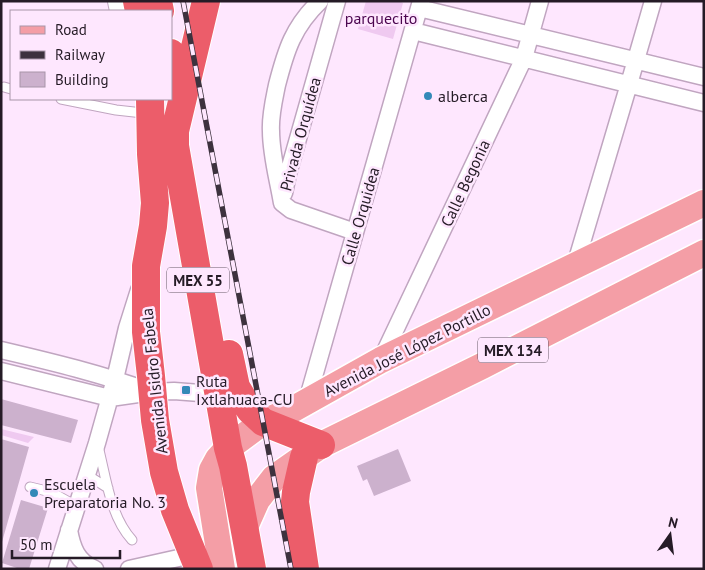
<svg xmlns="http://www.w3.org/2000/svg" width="705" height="570" font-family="'PT Sans',sans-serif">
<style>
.green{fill:#efc9f0}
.building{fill:#ccb1cd}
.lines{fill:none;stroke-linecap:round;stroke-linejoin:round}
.lane-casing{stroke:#c0a5c0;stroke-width:11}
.street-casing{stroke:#c0a5c0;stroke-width:19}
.secondary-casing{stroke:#c0a5c0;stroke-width:26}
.primary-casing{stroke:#fff;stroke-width:29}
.highway-casing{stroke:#fff;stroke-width:30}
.lane{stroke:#fff;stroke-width:9}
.street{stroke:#fff;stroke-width:16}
.secondary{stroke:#fff;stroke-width:24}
.primary{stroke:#f49ea6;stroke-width:26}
.highway{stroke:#ec5d6a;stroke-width:28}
.rail-casing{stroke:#3d323e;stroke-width:5.5}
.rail{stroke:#fee7fe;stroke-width:4;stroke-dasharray:11;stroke-linecap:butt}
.poi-dot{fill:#3389b8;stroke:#fee7fe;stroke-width:2}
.labels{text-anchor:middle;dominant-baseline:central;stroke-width:5;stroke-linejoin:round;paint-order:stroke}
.shield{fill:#fee7fe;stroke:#665867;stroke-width:1}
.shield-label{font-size:15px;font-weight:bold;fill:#251b26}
.park-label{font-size:16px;fill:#4b064f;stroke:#fee7fe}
.poi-label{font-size:16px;fill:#251b26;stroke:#fee7fe;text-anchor:start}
.street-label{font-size:16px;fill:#251b26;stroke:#fee7fe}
</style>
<rect width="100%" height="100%" fill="#fee7fe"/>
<path class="green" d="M366,1H399L403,3L393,39L358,29Z
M1,429L34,437L28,443L1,435Z"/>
<path class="building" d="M1,399L78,420L71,443L1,425Z
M1,439L29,447L2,542H1Z
M398,449L411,481L374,496L367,479L363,481L357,466Z
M21,500L48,508L29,569H20L2,563Z"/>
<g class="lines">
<g class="lane-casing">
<path id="lane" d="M4,87L11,89
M61,99L116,110L143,113
M98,446C106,477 110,516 132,540
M87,475L108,488
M30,487L51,492L76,506"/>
</g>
<g class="street-casing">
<path id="street" d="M419,8L704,77
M413,31L704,103
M284,193L288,174L337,1
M282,203C278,179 271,155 271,131C270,116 274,100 277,85C286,50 293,27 320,1
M282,203L291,210L355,232
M575,266L629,84L653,1
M1,350C52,362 102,374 151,392
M381,360L524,58L540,1
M1,371L110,398L152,392L174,391L200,393L224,398
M307,401L421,1
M69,530C72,547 77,562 95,569
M57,569L97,443L115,379L127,328L139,290
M129,569L192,555L218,548L245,527"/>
</g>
<g class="secondary-casing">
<path id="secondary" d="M120,1L122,11"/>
</g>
<g class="primary-casing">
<path id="primary" d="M245,527L257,500L274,478L321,445L482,366L704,253
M222,569L209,488L212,470L218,459L228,448L263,422L290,411L381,360L704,203"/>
</g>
<g class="highway-casing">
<path id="highway" d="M137,1L139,11
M158,1L160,11
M206,1L175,131V146L228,448L233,466L252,569
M171,53L182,95
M150,99L151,154L155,203L153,226L146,266V332L151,376L155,420L164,472L175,510L199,569
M229,354L236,387L250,410L263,422L321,445
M304,457L296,492L295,502L305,569"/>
</g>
<use href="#lane" class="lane"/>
<use href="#street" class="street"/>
<use href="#secondary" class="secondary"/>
<use href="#primary" class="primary"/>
<use href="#highway" class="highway"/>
<g class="rail-casing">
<path id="rail" d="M183,1L291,569"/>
</g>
<use href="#rail" class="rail"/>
</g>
<g class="poi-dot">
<circle cx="428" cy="96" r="5"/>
<rect x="181" y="385" width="10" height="10" rx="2.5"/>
<circle cx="34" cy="493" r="5"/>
</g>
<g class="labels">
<g class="shield">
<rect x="167" y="267.5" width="62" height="25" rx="4"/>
<rect x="478" y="337.5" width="70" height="25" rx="4"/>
</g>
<g class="shield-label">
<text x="198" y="280">MEX 55</text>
<text x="513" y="350">MEX 134</text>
</g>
<g class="park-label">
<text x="381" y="18">parquecito</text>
</g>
<g class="poi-label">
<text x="438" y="96">alberca</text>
<text x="196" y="381">Ruta<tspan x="196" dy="18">Ixtlahuaca-CU</tspan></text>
<text x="44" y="484">Escuela<tspan x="44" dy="18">Preparatoria No. 3</tspan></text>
</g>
<g class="street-label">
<text transform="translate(300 134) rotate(-75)">Privada Orquídea</text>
<text transform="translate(465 183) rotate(-65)">Calle Begonia</text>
<text transform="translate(360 216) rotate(-74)">Calle Orquidea</text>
<text transform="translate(407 350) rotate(-27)">Avenida José López Portillo</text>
<text transform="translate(154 381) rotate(-96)">Avenida Isidro Fabela</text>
</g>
</g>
<rect width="705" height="570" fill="none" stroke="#251b26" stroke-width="5"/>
<rect x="10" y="10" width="162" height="90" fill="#fee7fe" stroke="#a795a8"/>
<rect x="20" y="26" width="25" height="8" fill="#f49ea6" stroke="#a795a8"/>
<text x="55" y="35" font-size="15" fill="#251b26">Road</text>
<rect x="20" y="51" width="25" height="8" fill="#3d323e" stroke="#a795a8"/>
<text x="55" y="60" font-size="15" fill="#251b26">Railway</text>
<rect x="20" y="72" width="25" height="15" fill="#ccb1cd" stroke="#a795a8"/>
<text x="55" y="85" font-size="15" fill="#251b26">Building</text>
<g transform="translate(670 535) rotate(14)" stroke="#fee7fe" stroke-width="4" paint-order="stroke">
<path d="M0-4L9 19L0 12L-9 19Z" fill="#251b26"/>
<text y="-8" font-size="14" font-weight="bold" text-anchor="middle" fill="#251b26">N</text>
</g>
<path d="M12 550v8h108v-8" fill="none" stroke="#251b26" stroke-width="2.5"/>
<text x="20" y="550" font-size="15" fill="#251b26" stroke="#fee7fe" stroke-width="4" paint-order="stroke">50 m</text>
</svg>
